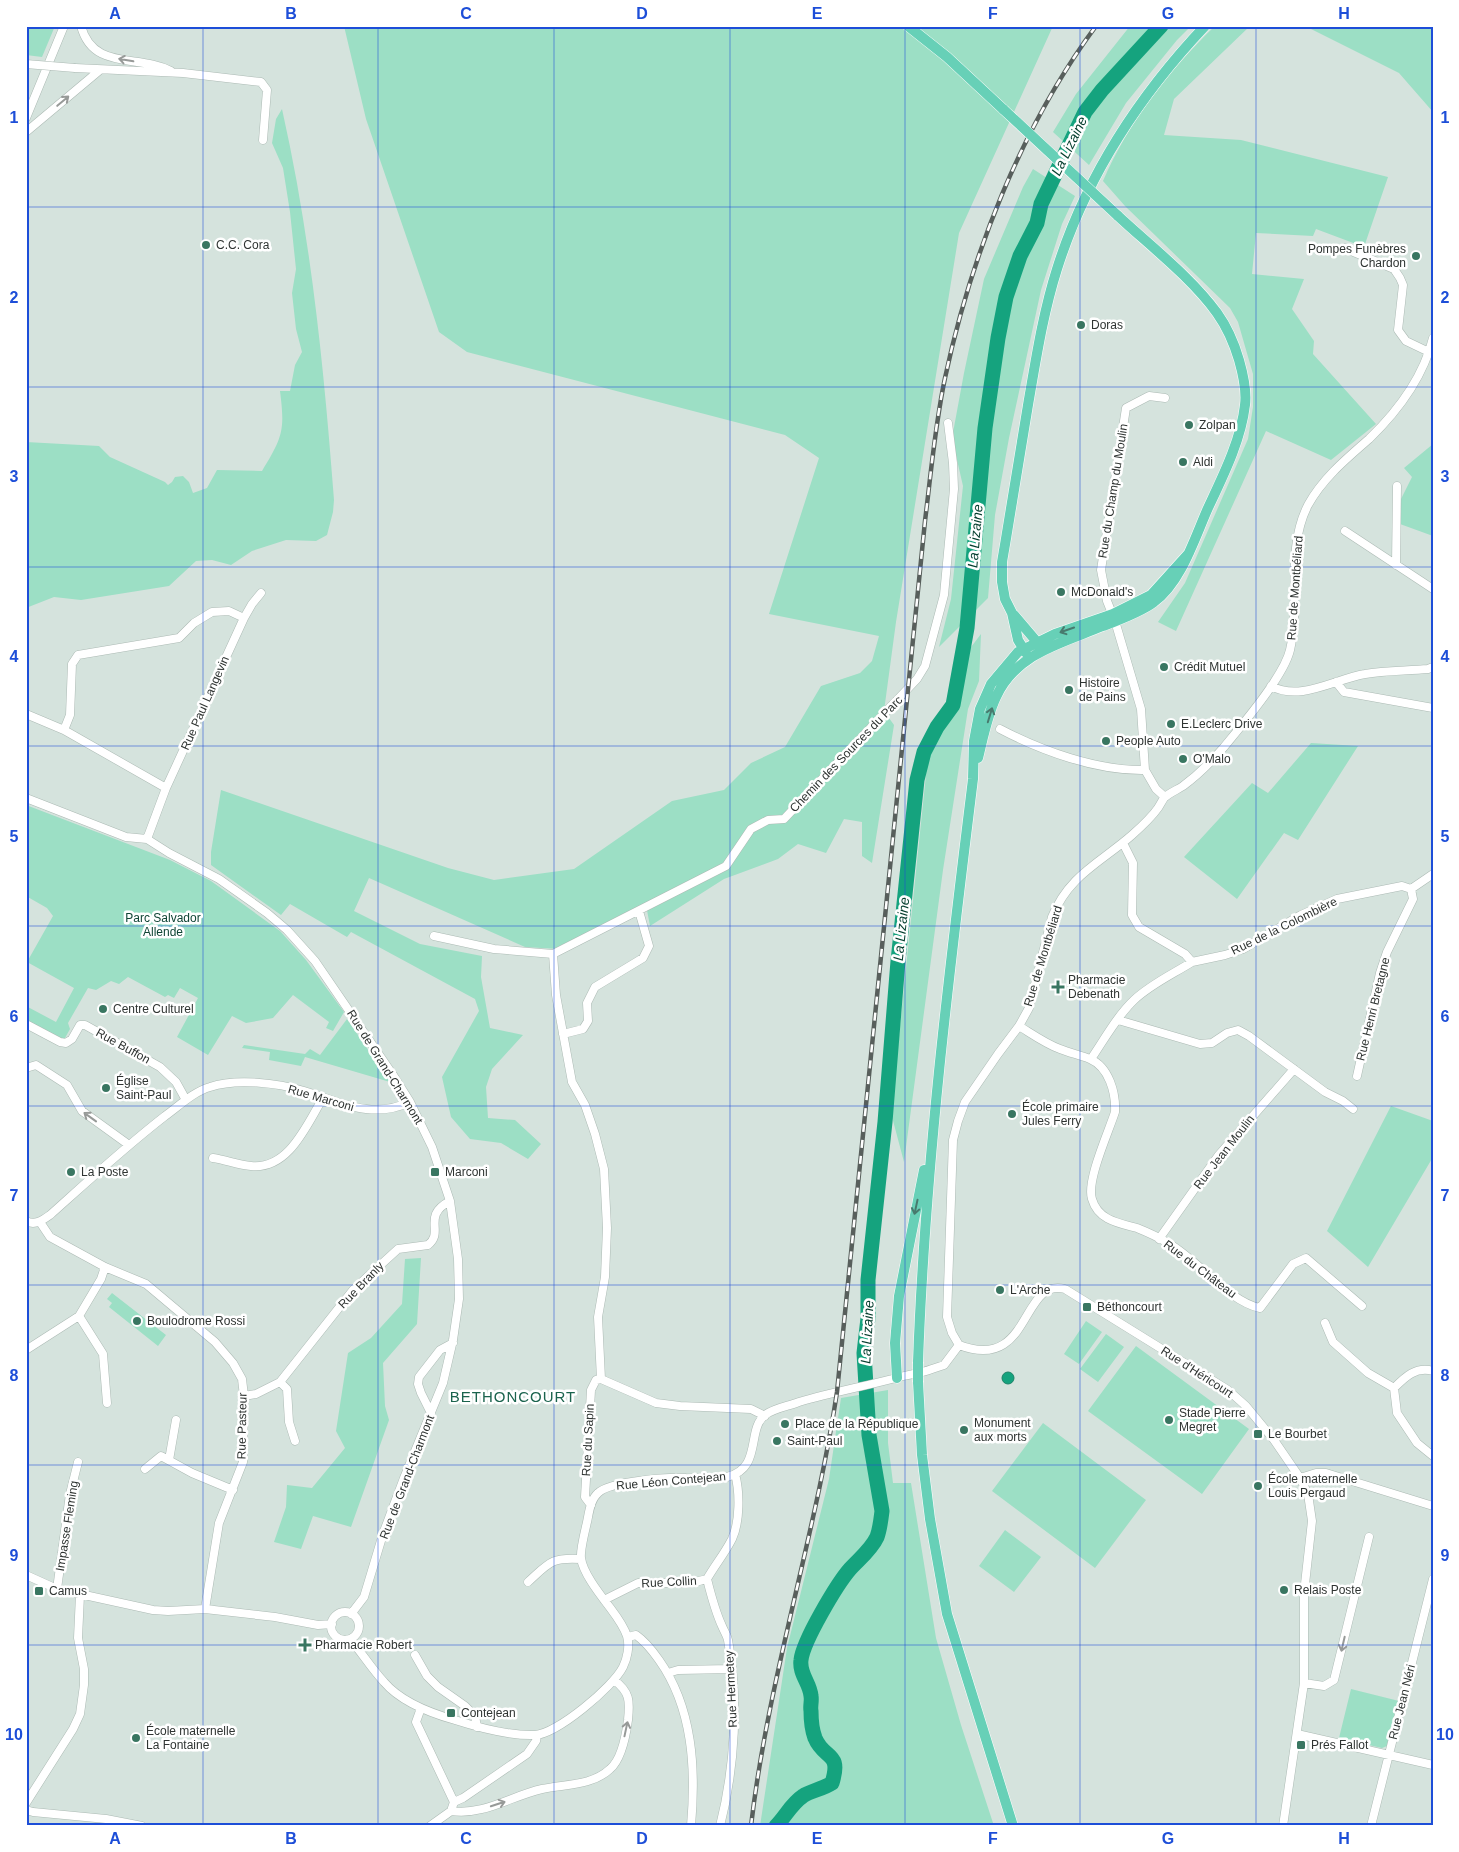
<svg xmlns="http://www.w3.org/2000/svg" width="1459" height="1852" font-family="Arial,sans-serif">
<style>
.green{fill:#9cdfc5}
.water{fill:#15a37e;stroke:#1d8267}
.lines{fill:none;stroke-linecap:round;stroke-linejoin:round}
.river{stroke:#15a37e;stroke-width:15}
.minor-casing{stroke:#acbab4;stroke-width:9}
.major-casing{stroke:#fff;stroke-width:11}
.minor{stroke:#fff;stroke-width:8}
.major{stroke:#67d0b7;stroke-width:10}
.rail-casing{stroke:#585f5c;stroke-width:4.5}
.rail{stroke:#fff;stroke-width:2.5;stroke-dasharray:8;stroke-linecap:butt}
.minor-bridge-casing{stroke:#acbab4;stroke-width:9;stroke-linecap:butt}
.major-bridge-casing{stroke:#fff;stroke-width:11;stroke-linecap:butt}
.minor-bridge{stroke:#fff;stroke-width:8}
.major-bridge{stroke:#67d0b7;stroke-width:10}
.oneway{stroke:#979a98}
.oneway2{stroke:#487a6e}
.grid{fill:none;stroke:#1d4ed8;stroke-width:1;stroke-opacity:0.55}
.poi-dot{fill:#397661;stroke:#fff;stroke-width:2}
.labels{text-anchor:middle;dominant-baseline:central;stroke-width:5;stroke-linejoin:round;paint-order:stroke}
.poi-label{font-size:12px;fill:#2f3432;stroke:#fff;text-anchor:start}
.street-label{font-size:12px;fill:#2f3432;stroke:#fff}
.park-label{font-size:12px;fill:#104535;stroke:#fff}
.water-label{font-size:14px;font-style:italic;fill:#053e2e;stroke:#fff}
.quarter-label{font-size:15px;letter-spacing:1px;fill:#1a634d;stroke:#fff}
.neatline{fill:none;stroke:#1d4ed8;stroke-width:2}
.grid-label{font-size:16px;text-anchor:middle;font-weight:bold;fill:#1d4ed8}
</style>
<rect width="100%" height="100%" fill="#d5e3dd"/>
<path class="green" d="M26,26H55L42,57L26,55Z
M344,26H1053L959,233L896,622L884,711L894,725L872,863L862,856V822L844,819L826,853L798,844L778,859L724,879L650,926L646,905L559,949L525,947L369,878L354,911L420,944L482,956L481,977L490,1028L523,1035L492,1069L486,1087L488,1118L515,1120L541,1144L528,1159L501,1143L470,1139L451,1117L442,1077L479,1011L475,999L351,932L347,937L290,904L281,915L211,865V852L221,790L448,868L494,880L574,869L672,801L724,790L751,763L785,747L821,686L860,673L872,661L879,636L769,614L819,458L785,435L467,352L439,332L366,119Z
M1130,26H1191L1177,40L1126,103L1089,165L1053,132L1076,94Z
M1215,26H1250L1174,99L1164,135L1241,140L1388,177L1364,247L1316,229L1313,236L1256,233L1252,274L1304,279L1292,309L1314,341L1313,354L1376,424L1331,460L1266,431L1176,631L1158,622L1185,583L1248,439L1253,407V374L1238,322L1230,308L1125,206L1103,181C1128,123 1169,70 1215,26Z
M1305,26H1433V112L1399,73Z
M282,109C311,238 324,368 334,500L333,512L327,535L316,541L286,540L252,551L231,565L212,560L196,561L169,586L81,600L54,597L26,608V442L99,446L110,457L165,482L168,485L172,482L175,477L183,476L189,482L193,493L207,488L217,470L262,471C283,437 285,430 280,391H290L295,365L302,352L296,329L292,293L296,269L290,212L283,168L272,143L276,119Z
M1033,169L1075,196L1062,224L1041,290L1009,438L995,515L988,598L939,647L951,599L963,486L952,438L964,373L984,279L1023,187Z
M1433,444V536L1400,524V501L1412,477L1404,468Z
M981,634L979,681L968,709L943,870L904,1162L891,1113L927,765L935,742L954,714L961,696L968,651Z
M1311,743L1358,746L1298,840L1284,833L1237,899L1184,857L1252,783L1268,793Z
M26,805L170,860L211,881L280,931L306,960L344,1012L333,1031L326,1028L329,1022L293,995L273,1018L246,1023L232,1016L208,1055L177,1037L198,998L180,988L174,998L168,995L165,997L128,977L119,984L111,981L96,990L88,988L68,1023L70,1029L65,1038L60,1039L26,1021V1006L56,1022L74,988L27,962L53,916L47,908L26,896Z
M347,1019L390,1082L305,1057L301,1066L269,1060L270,1052L242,1048L244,1045L305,1054L310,1049L320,1055Z
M1391,1106L1433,1121V1157L1368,1267L1327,1231Z
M421,1258L417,1324L383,1363L385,1406L389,1420L351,1527L313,1516L301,1549L274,1542L286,1507L287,1485L312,1488L345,1448L336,1431L348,1353L371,1338L402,1304L405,1259Z
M112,1293L166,1335L158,1346L109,1307L112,1303L107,1299Z
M1086,1321L1102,1332L1079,1364L1064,1354Z
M1106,1334L1124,1347L1098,1382L1080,1369Z
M1136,1346L1249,1429L1202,1494L1088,1411Z
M888,1390V1443L893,1483H911L936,1638L961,1725L994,1826H760L787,1648L829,1479L841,1398Z
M1043,1423L1146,1500L1095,1568L992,1491Z
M1005,1530L1041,1557L1014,1592L979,1566Z
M1351,1689L1399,1701L1387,1746L1382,1748L1339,1738Z"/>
<path class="water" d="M1002 1378a6 6 0 1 1 12 0a6 6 0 1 1-12 0Z"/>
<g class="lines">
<path class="river" d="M776,1826C786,1816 791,1804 803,1796C810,1791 823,1789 832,1783C842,1751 824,1760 815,1738C812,1730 811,1720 811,1711C810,1706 812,1701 811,1696C810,1683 799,1674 801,1660C803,1641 837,1584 850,1569C859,1559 871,1550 877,1537C880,1529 881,1519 882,1511L869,1435L864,1353L868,1318V1280L885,1122L898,961L917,780L924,752L937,727L953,705L967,628L985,428L998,338L1006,297L1020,256L1037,223L1041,204L1085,112L1102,90L1161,26"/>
<g class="minor-casing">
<path id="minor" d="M81,26C93,71 138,54 171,71
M75,68L183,73L261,82L267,90L263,140
M26,118L64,26
M26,132L100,70
M1344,248L1394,269L1400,278L1403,285L1398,330L1406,341L1429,352
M1345,531L1433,589
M1396,565L1397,486
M1336,682L1344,692L1433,708
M1271,686C1300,702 1335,679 1365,674C1385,670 1407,671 1428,669L1433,667
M26,714L64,730L166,788
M1000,729C1042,751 1097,771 1145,770
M64,730L70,715L72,664L78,655L179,638L194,623L212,612L229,611L244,618
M1165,797L1156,789L1145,770L1141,709L1115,621L1107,601L1101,570L1126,408L1149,396L1165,398
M26,798L126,837L147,839L169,853L219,879L267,913L287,930L315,961L393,1075L410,1102L432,1147L450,1201L458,1259L459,1299L453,1340L443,1383L404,1478L383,1534L364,1597L351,1614
M147,839L166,788L244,618L252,604L261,593
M1123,843L1133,863L1132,915L1139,927L1185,954L1192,962L1225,955L1243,949L1301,915L1337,899L1402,886L1411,889L1433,874
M434,936L494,949L553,954L726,866L751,829L768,820L784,819L917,679L925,666L944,595L954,489L953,463L948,423
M553,954L556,995L572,1082L585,1105L595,1134L604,1169L607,1228L605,1277L598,1317L601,1379
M1118,1020L1200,1044L1212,1043L1227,1033L1238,1030L1249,1036L1325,1092L1343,1101L1353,1109
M26,1024L60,1042L66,1043L72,1039L80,1025H85L160,1067L176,1082L186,1100
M1019,1026C1032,1034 1046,1044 1060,1049C1070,1053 1080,1055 1090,1059C1109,1067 1116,1093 1115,1112C1109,1131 1086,1181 1092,1199C1098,1220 1118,1223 1137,1228C1147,1232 1158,1237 1168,1243C1197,1259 1229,1302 1260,1308L1293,1264L1306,1258L1362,1306
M563,1034L583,1029L588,1021L587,1003L595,987L643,958L649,946L639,911
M1091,1059C1104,1040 1117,1016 1134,1000C1151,984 1173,974 1192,962
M26,1068L36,1065L67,1085L82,1111L129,1145
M1357,1076L1380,973L1387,952L1413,899L1411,889
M213,1158C226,1160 239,1165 251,1166C289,1170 307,1124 323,1098
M26,1221C35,1226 43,1220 50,1215C88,1181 125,1147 165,1116C179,1106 193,1092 210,1087C236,1078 278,1083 304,1091C341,1102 371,1120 410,1102
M40,1222L50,1237L105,1267L146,1284L215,1342L233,1363L242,1379L244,1396L243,1462L219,1523L205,1609
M1159,1239L1218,1156L1294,1069
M79,1316L103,1354L107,1403
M1325,1323L1333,1342L1368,1373L1394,1388
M959,1345L952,1333L947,1317L953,1140L958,1121L965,1102L998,1054L1019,1026L1029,1008L1052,917C1069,875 1100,863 1132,835C1141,827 1151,818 1158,808C1160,805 1162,801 1164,798C1169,793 1177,790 1183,786C1198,775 1212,761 1224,747C1242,725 1284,676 1290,650C1301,603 1285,550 1308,505C1323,478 1346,459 1369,439C1398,411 1423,378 1433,338
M959,1345C1032,1373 1020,1277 1065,1289L1228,1390L1246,1406L1274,1440L1300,1478L1308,1494L1312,1521L1304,1593V1683L1283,1826
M26,1350L79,1316L101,1279L105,1267
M1433,1371C1416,1366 1405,1377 1394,1388L1397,1413L1417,1443L1433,1456
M601,1379L656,1403L680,1406L751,1409L765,1416
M280,1382L287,1389L289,1422L295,1441
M244,1396L256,1394L280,1382L353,1290L398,1249L428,1245C445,1232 421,1216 450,1201
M431,1413L421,1393L418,1384L419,1377L440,1350L453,1343
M169,1460L176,1420
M145,1469L161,1456L192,1473L233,1490
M1300,1478L1316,1473H1326L1433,1506
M591,1505L585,1497L591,1390L596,1380L601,1379
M26,1575L57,1589L153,1610L168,1611L205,1609L275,1617L318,1625L332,1624
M528,1582C549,1563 551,1557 581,1559
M57,1589L70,1494L78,1462
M604,1600L638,1583H691L707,1579
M331 1626a14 14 0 1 1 28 0a14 14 0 1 1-28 0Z
M628,1637L636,1635C646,1642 652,1650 659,1660C693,1708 696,1769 691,1826
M350,1639C362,1653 371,1668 384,1682C401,1702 430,1713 455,1720C480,1728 509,1736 535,1735C557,1734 613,1687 623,1667C627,1659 630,1646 627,1636C624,1627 617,1617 611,1609C602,1597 583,1574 581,1558C580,1550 585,1531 587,1522C589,1513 590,1500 598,1493C610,1481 669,1477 686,1478C700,1478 714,1480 727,1477C763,1468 746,1430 765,1415C774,1408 789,1406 799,1402C830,1393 861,1387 892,1379C905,1375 919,1374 932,1369L944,1365L959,1345
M415,1655L427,1676L438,1687L465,1706L475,1716L477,1727
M668,1673L678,1670L731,1669
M1304,1683L1324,1686L1334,1680L1369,1537
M421,1708L416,1722L454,1802
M1297,1734L1433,1765
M26,1803L73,1729L80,1714L84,1685V1669L78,1638L80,1595
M26,1810L33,1812L106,1819L142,1826
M451,1811C483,1816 511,1796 542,1789C565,1784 592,1786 610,1769C622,1759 626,1735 628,1720C630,1701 630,1692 614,1680
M430,1826L451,1811L454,1802L463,1798L527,1754L536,1741L537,1735
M720,1826C735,1767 739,1699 728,1640C727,1635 724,1631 722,1626C715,1611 711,1595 707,1579C715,1565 725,1553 732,1539C740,1522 740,1492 735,1474
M1371,1826L1433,1579"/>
</g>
<g class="major-casing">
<path id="major" d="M908,26L947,57L1004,110
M1014,615L1037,642L1039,647
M1026,653L1018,640L1012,613L1005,599L1002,582V562C1011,510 1019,458 1028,405C1036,359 1043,313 1057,269C1086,177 1139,96 1205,26
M978,758C983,738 987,716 996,697C1016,653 1062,643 1103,626C1119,620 1141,612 1154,602C1181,583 1195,537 1208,508C1223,476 1241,440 1245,405C1247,390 1243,374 1239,360C1234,343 1227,327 1217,313C1191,277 1149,245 1117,215
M918,1362C925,1167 949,973 973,779L974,741L980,709L991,684L1018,652L1055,634L1113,614L1151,595L1189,553
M897,1378L895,1343L899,1296L924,1170
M918,1382L922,1455L930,1519L947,1614L1013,1826"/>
</g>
<use href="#minor" class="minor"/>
<use href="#major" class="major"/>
<g class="rail-casing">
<path id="rail" d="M751,1826C768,1679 815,1538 837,1392L925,521C931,473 935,425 945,378C971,256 1021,127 1096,26"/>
</g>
<use href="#rail" class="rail"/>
<g class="minor-bridge-casing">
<path id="minor-bridge" d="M26,64L75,68"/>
</g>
<g class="major-bridge-casing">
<path id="major-bridge" d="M1004,110L1117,215
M918,1362V1382"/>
</g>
<use href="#minor-bridge" class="minor-bridge"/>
<use href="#major-bridge" class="major-bridge"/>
</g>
<defs><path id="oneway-shaft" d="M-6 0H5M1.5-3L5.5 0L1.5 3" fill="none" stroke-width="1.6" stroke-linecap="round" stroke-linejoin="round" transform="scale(1.25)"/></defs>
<g class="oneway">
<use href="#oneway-shaft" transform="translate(126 60) rotate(-170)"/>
<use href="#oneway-shaft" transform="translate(63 101) rotate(-40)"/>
<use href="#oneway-shaft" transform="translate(90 1117) rotate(-144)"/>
<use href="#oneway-shaft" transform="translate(1343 1644) rotate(103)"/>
<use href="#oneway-shaft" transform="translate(626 1729) rotate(-78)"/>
<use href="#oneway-shaft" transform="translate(498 1804) rotate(-18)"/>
</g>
<g class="oneway2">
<use href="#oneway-shaft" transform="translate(1067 630) rotate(161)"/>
<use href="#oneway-shaft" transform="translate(990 715) rotate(-73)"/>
<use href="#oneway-shaft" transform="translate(916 1207) rotate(102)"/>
</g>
<path class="grid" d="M203,26V1826M378,26V1826M554,26V1826M730,26V1826M905,26V1826M1080,26V1826M1256,26V1826M26,207H1433M26,387H1433M26,567H1433M26,746H1433M26,926H1433M26,1106H1433M26,1285H1433M26,1465H1433M26,1645H1433"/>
<g class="poi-dot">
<circle cx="206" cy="245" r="5"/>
<circle cx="1416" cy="256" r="5"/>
<circle cx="1081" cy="325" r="5"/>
<circle cx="1189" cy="425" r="5"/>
<circle cx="1183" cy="462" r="5"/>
<circle cx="1061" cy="592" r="5"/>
<circle cx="1164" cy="667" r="5"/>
<circle cx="1069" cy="690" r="5"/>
<circle cx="1171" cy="724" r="5"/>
<circle cx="1106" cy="741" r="5"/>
<circle cx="1183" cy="759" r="5"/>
<path d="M1055.5 979.5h5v5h5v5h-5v5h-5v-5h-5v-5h5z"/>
<circle cx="103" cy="1009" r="5"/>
<circle cx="106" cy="1088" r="5"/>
<circle cx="1012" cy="1114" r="5"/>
<circle cx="71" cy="1172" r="5"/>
<rect x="430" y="1167" width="10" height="10" rx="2.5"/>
<circle cx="1000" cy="1290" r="5"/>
<rect x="1082" y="1302" width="10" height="10" rx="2.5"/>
<circle cx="137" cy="1321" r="5"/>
<circle cx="1169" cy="1420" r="5"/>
<circle cx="785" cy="1424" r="5"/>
<circle cx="964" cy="1430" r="5"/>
<rect x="1253" y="1429" width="10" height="10" rx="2.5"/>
<circle cx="777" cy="1441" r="5"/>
<circle cx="1258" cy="1486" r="5"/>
<circle cx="1284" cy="1590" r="5"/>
<rect x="34" y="1586" width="10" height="10" rx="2.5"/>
<path d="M302.5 1637.5h5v5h5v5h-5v5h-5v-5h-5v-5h5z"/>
<rect x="446" y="1708" width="10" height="10" rx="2.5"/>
<circle cx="136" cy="1738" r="5"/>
<rect x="1296" y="1740" width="10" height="10" rx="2.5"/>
</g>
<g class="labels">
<g class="poi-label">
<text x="216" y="245">C.C. Cora</text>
<text x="1406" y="249" text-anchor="end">Pompes Funèbres<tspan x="1406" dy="14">Chardon</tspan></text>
<text x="1091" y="325">Doras</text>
<text x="1199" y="425">Zolpan</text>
<text x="1193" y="462">Aldi</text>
<text x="1071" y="592">McDonald's</text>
<text x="1174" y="667">Crédit Mutuel</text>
<text x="1079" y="683">Histoire<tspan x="1079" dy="14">de Pains</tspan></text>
<text x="1181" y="724">E.Leclerc Drive</text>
<text x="1116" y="741">People Auto</text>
<text x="1193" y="759">O'Malo</text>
<text x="1068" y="980">Pharmacie<tspan x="1068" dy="14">Debenath</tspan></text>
<text x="113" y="1009">Centre Culturel</text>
<text x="116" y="1081">Église<tspan x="116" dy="14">Saint-Paul</tspan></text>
<text x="1022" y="1107">École primaire<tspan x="1022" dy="14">Jules Ferry</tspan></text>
<text x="81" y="1172">La Poste</text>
<text x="445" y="1172">Marconi</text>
<text x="1010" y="1290">L'Arche</text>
<text x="1097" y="1307">Béthoncourt</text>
<text x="147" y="1321">Boulodrome Rossi</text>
<text x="1179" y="1413">Stade Pierre<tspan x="1179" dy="14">Megret</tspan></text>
<text x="974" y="1423">Monument<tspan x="974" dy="14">aux morts</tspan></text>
<text x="795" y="1424">Place de la République</text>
<text x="1268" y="1434">Le Bourbet</text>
<text x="787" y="1441">Saint-Paul</text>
<text x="1268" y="1479">École maternelle<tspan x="1268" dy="14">Louis Pergaud</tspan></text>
<text x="1294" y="1590">Relais Poste</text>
<text x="49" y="1591">Camus</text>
<text x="315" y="1645">Pharmacie Robert</text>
<text x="461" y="1713">Contejean</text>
<text x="146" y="1731">École maternelle<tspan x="146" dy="14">La Fontaine</tspan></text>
<text x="1311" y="1745">Prés Fallot</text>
</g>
<g class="street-label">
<text transform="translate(1113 491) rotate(-81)">Rue du Champ du Moulin</text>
<text transform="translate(1295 588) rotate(-86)">Rue de Montbéliard</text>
<text transform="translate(205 703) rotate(-66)">Rue Paul Langevin</text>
<text transform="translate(846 754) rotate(-46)">Chemin des Sources du Parc</text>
<text transform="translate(1284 926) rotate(-26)">Rue de la Colombière</text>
<text transform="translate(1043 956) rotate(-73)">Rue de Montbéliard</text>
<text transform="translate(1373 1009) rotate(-76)">Rue Henri Bretagne</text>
<text transform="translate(123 1046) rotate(29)">Rue Buffon</text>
<text transform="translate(385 1067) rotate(58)">Rue de Grand-Charmont</text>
<text transform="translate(321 1098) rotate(16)">Rue Marconi</text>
<text transform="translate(1224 1152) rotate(-52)">Rue Jean Moulin</text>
<text transform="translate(1200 1269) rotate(37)">Rue du Château</text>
<text transform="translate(361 1285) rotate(-46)">Rue Branly</text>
<text transform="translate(1197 1372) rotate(33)">Rue d'Héricourt</text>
<text transform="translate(242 1426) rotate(-89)">Rue Pasteur</text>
<text transform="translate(588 1440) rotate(-87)">Rue du Sapin</text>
<text transform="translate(407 1477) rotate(-69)">Rue de Grand-Charmont</text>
<text transform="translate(671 1481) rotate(-5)">Rue Léon Contejean</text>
<text transform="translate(67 1526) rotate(-81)">Impasse Fleming</text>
<text transform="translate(669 1582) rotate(-3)">Rue Collin</text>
<text transform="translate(731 1689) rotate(-93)">Rue Hermetey</text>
<text transform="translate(1402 1702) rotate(-76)">Rue Jean Néri</text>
</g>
<g class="park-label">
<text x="163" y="918">Parc Salvador<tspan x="163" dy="14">Allende</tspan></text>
</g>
<g class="water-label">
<text transform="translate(1069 146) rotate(-64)">La Lizaine</text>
<text transform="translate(975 536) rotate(-85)">La Lizaine</text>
<text transform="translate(901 929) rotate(-84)">La Lizaine</text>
<text transform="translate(867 1332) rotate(-87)">La Lizaine</text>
</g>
<g class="quarter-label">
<text x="513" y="1396">BETHONCOURT</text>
</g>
</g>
<rect width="1459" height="1852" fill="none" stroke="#ffffff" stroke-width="55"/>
<rect x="28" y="28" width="1404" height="1796" class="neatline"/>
<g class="grid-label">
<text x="115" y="19">A</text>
<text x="291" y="19">B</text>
<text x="466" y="19">C</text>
<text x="642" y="19">D</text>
<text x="817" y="19">E</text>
<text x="993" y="19">F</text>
<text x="1168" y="19">G</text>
<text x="1344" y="19">H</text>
<text x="14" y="123">1</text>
<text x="1445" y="123">1</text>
<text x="14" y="303">2</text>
<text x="1445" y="303">2</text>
<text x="14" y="482">3</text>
<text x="1445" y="482">3</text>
<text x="14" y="662">4</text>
<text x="1445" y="662">4</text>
<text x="14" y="842">5</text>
<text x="1445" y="842">5</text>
<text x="14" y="1022">6</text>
<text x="1445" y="1022">6</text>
<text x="14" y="1201">7</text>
<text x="1445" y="1201">7</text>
<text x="14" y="1381">8</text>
<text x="1445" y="1381">8</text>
<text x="14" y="1561">9</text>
<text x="1445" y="1561">9</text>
<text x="14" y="1740">10</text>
<text x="1445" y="1740">10</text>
<text x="115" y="1844">A</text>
<text x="291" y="1844">B</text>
<text x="466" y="1844">C</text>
<text x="642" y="1844">D</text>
<text x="817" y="1844">E</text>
<text x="993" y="1844">F</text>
<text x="1168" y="1844">G</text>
<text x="1344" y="1844">H</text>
</g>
</svg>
